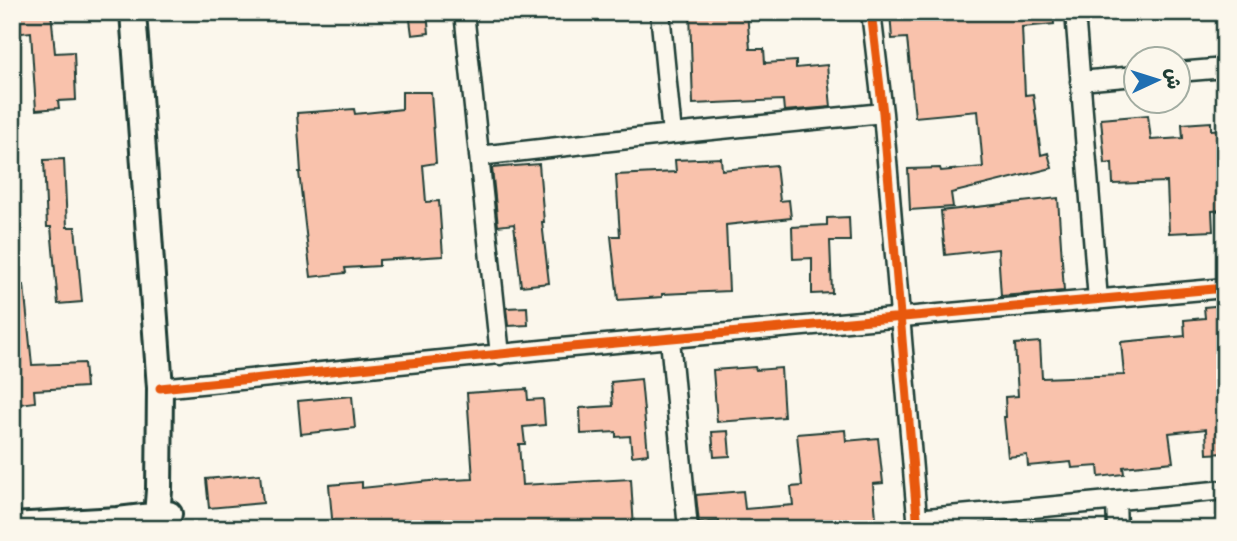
<svg xmlns="http://www.w3.org/2000/svg" width="1237" height="541" font-family="Dekko,'Playpen Sans Arabic',sans-serif">
<style>
.building{fill:#f9c2ac;stroke:#1f3d34;stroke-width:2}
.lines{fill:none;stroke-linecap:round;stroke-linejoin:round}
.street-casing{stroke:#1f3d34;stroke-width:23}
.secondary-casing{stroke:#1f3d34;stroke-width:30}
.street{stroke:#fbf7ec;stroke-width:18}
.secondary{stroke:#fbf7ec;stroke-width:24}
.cycleway-casing{stroke:#fbf7ec;stroke-width:13}
.cycleway{stroke:#e8590c;stroke-width:9}
</style>
<rect width="100%" height="100%" fill="#fbf7ec"/>
<filter id="ink" filterUnits="userSpaceOnUse"><feTurbulence type="fractalNoise" baseFrequency=".0143" numOctaves="2"/><feDisplacementMap in="SourceGraphic" scale="14" xChannelSelector="R" yChannelSelector="G"/><feConvolveMatrix kernelMatrix="1 2 1 2 8 2 1 2 1" color-interpolation-filters="sRGB"/></filter>
<g filter="url(#ink)">
<path class="building" d="M12,12H51L55,53L74,52L76,100L58,101L59,108L36,110L31,32L12,34Z
M409,12H427L429,33L412,35Z
M690,12H747L750,49H764L765,63L796,61V68L827,65L831,107L784,111L783,100L693,104Z
M890,12H1053L1054,24L1022,27L1025,95L1033,94L1041,155L1048,153L1052,168L951,193L953,207L910,210L908,169L940,168L941,171L983,167L978,111L915,117L907,38L892,39Z
M402,92H431L436,163L423,165L426,202L439,201L443,256L379,260V266L345,268L346,273L311,277L299,172H301L297,113L354,109L355,114L402,109Z
M1148,115L1151,140L1183,138L1182,124L1211,122V130L1225,129V210L1212,211L1213,231L1169,233L1167,182L1113,184L1112,163L1105,164L1101,119Z
M721,158L722,170L776,165L780,201L789,200L791,218L726,225L729,291L662,294V297L618,300L611,236H620L616,175L676,172L675,160Z
M64,159L67,227H75L82,302L58,304L51,227H47L44,160Z
M539,164L544,222H542L549,283L521,286L514,224L498,226L492,168Z
M1058,198L1064,291L1001,296L998,249L945,255L941,211Z
M849,217L850,241H830L832,293L812,294V258L793,259L792,227L827,225V218Z
M24,285L32,365L84,363L86,387L34,390L35,402L12,405V286Z
M1225,305V453L1207,454L1206,429L1169,433L1173,462L1123,467L1124,474L1099,477L1098,466L1072,468L1071,462L1028,466L1027,455L1008,457L1004,417H1006L1005,397L1018,396L1015,344L1040,342L1042,378L1124,375L1121,342L1185,336L1184,320L1205,318L1204,307Z
M527,307L528,325L508,326L506,308Z
M755,367L756,370L781,368L784,417L717,422L713,370Z
M641,379L648,454L632,456L630,436L616,437V432L581,434L580,408L613,406L611,382Z
M527,389L528,400L543,399L545,425L523,427L525,444H519L522,485L631,479L634,529H374V525L333,529L329,485L362,482V488L430,481L473,479L467,393Z
M352,396L355,428L301,434L298,401Z
M845,430L846,441L878,438L883,483L873,484L877,529H720L719,521L699,523L696,495L743,491L745,509L793,505L791,487L802,486L797,434Z
M728,431L730,456L714,457L712,432Z
M260,474L263,503L209,508L206,479Z"/>
<g class="lines">
<g class="street-casing">
<path id="street" d="M464,12L500,355
M660,12L672,134
M871,12L883,113L918,529
M1075,12L1098,300
M1178,72L1225,68
M1080,81L1136,76
M479,156L672,134L883,113
M670,339L688,529
M160,388L561,348L1225,288
M1116,501L1117,529
M917,519L1225,490"/>
</g>
<g class="secondary-casing">
<path id="secondary" d="M133,12L160,388L159,490L156,529
M12,526L118,520L169,514"/>
</g>
<use href="#street" class="street"/>
<use href="#secondary" class="secondary"/>
<g class="cycleway-casing">
<path id="cycleway" d="M871,12L883,113L918,529
M160,388L561,348L1225,288"/>
</g>
<use href="#cycleway" class="cycleway"/>
</g>
</g>
<rect width="1237" height="541" fill="none" stroke="#fbf7ec" stroke-width="42"/>
<rect x="21" y="21" width="1195" height="499" fill="none" stroke="#1f3d34" stroke-width="2.5" filter="url(#ink)"/>
<g transform="translate(1157 80) rotate(86)"><circle r="33" fill="#fbf7ec" stroke="#a3ada2" stroke-width="2"/>
<path d="M0-5L12 26L0 18L-12 26Z" fill="#1f6fb2"/>
<text y="-10" font-size="19" font-weight="bold" text-anchor="middle" fill="#1f3d34">ش</text>
</g>
</svg>
